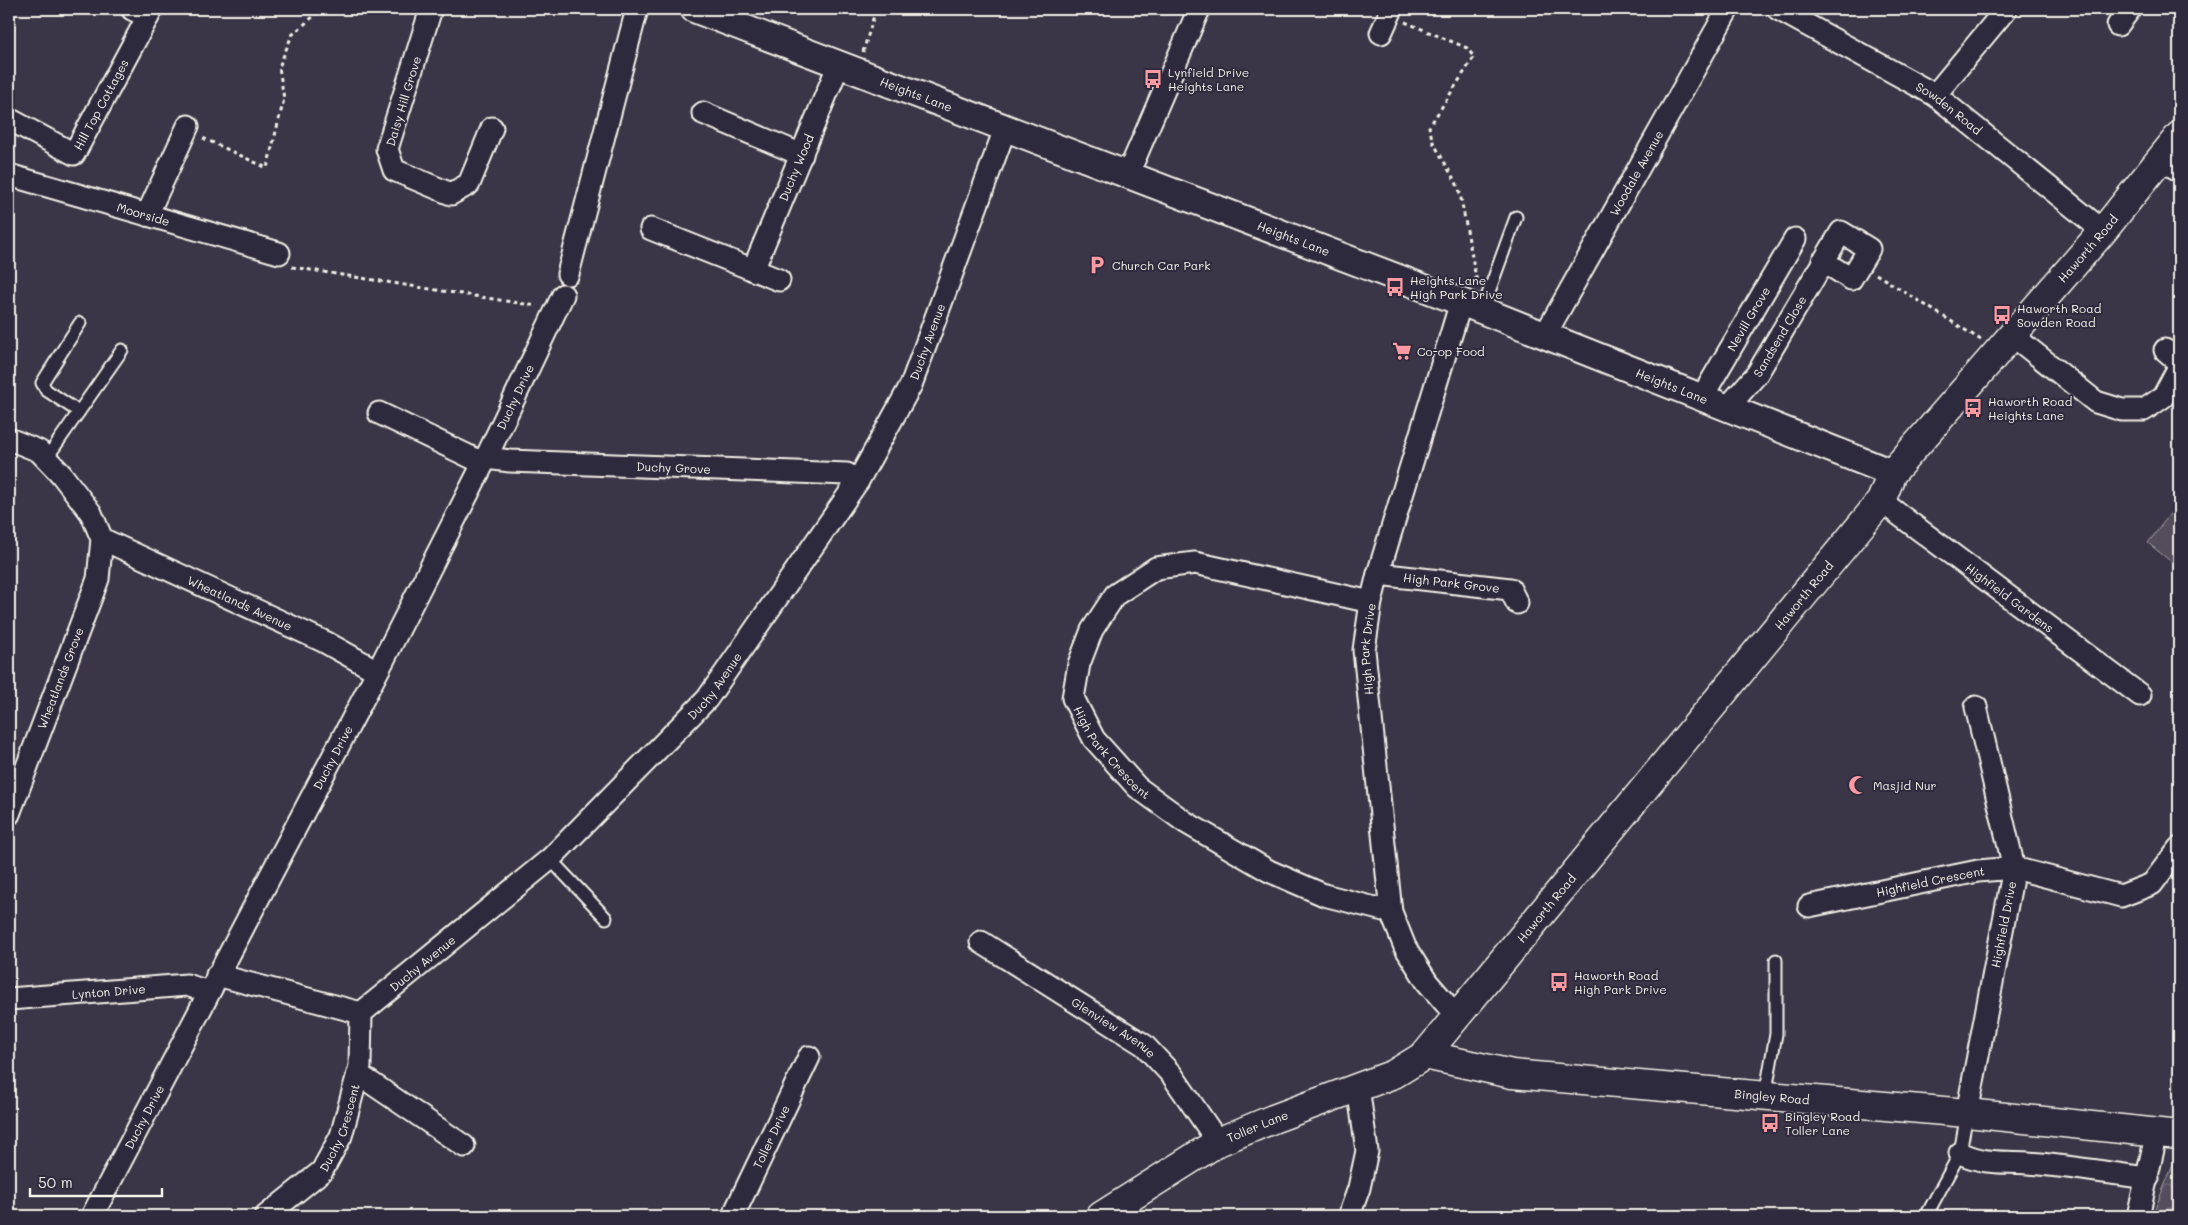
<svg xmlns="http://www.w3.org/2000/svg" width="2188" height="1225" font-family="Mali,sans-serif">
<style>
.green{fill:#534e5c;stroke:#a4a0a2}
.forest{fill:url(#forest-crowns);stroke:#a4a0a2}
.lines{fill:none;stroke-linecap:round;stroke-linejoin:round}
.service-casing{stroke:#f4f1e8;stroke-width:15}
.minor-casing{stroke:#f4f1e8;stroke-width:25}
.tertiary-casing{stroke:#f4f1e8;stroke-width:30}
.secondary-casing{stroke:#f4f1e8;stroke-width:31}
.path{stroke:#f4f1e8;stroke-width:3;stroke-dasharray:4 4;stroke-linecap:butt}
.service{stroke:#2f2a3d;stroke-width:11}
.minor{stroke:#2f2a3d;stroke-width:21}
.tertiary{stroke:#2f2a3d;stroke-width:26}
.secondary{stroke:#2f2a3d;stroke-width:28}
.labels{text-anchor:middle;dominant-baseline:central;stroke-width:4;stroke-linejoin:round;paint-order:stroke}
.poi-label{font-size:12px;fill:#f4f1e8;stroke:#2f2a3d;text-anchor:start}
.street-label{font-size:12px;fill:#f4f1e8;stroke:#2f2a3d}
</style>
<defs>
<pattern id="forest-crowns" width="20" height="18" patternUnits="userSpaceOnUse" patternTransform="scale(1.25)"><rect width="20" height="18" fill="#534e5c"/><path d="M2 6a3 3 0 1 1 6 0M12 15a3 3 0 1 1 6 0" fill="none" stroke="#6c6873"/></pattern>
</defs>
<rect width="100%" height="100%" fill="#3b3647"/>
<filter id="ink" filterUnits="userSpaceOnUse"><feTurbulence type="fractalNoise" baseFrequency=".02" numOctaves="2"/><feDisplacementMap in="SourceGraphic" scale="10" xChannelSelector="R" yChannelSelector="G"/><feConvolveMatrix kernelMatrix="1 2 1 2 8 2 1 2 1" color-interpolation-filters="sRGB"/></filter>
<g filter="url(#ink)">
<path class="green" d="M2179,502V568L2148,543Z"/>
<path class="forest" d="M2179,1150V1216H2152Z"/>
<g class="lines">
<g class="service-casing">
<path id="service" d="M2157,163L2179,176
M1482,311L1516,217
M79,412L46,390L42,383L80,323
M46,459L122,350
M550,859L606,918
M1765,1096L1776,1034V960
M1926,1216L1960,1153L1967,1113"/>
</g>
<g class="minor-casing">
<g id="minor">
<path d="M132,9L148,17"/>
<path d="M431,9L387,149L394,170L451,194L469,184L492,128"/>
<path id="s1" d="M1778,9L1935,95L2103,231"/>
<path d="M2118,25L2130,9"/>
<path d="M1381,33L1392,9"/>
<path d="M1935,95L2006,9"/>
<path d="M703,113L802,155"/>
<path id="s2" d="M9,119L74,154L152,9"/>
<path d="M1128,174L1199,9"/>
<path id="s3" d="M9,175L279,253"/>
<path d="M147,215L188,126"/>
<path d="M651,229L779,280"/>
<path id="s4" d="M753,270L839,64"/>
<path d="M568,274L637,9"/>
<path id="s5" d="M1545,335L1728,9"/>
<path d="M2012,335L2096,402L2122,410H2144L2163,397L2179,367"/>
<path d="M2165,350L2179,362"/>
<path id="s6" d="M1702,397L1795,239"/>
<path id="s7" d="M1728,407L1757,374L1841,232L1869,249L1851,279L1823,261"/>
<path d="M379,413L483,463"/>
<path d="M9,439L39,451L61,474L91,513L102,539L98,579L9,814"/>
<path id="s8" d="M486,458L510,461L847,474L858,481"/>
<path id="s9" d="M1881,501L2140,695"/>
<path id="s10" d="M102,539L325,642L377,671"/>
<path id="s11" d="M1378,574L1510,589L1517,603"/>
<path id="s12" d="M1371,602L1195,563L1156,568L1115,595L1092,630L1079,664L1073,698L1094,739L1137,787L1185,822L1269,871L1324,895L1391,912"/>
<path id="s13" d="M1809,906L1978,871L2014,868L2121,896L2152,884L2179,848"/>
<path id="s14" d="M981,942L1144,1045L1172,1075L1218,1142"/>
<path id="s15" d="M217,975L361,1013L550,859L707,699L858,481L911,385L1005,129"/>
<path id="s16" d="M9,999L187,985L208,992"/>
<path id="s17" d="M1458,1018L1427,982L1405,947L1391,912L1364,650L1371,602L1378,574L1461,302"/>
<path d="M358,1074L464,1146"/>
<path id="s18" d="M1967,1113L2014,868L1976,707"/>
<path d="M1960,1153C1988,1165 2000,1161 2028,1163C2068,1166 2108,1173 2148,1178"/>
<path id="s19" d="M92,1216L384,659L486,458L563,295"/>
<path id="s20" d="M266,1216L322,1171L341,1136L360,1066L361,1013"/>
<path id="s21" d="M733,1216L809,1057"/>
<path d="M1349,1216L1359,1188L1367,1151L1358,1087"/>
<path d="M2138,1216L2157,1132"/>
</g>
</g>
<g class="tertiary-casing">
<g id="tertiary">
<path id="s22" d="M694,9L1461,302L1892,473"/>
</g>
</g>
<g class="secondary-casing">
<g id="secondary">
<path id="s23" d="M1425,1055L1512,1074L1967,1113L2179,1135"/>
<path id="s24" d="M1101,1216L1218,1142L1273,1119L1394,1074L1425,1055L1881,501L1892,473L2103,231L2179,136"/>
</g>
</g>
<path class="path" d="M308,9L316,14
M1405,22L1467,48L1474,57L1429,127L1433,142L1459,188L1477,283
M863,52L876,9
M203,138L267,168L284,99L279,67L292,35L322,9
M292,267L537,306
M1876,274L1981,340"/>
<use href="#service" class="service"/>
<use href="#minor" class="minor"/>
<use href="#tertiary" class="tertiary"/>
<use href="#secondary" class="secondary"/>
</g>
</g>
<defs>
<g id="bus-bare" transform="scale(1.5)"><path d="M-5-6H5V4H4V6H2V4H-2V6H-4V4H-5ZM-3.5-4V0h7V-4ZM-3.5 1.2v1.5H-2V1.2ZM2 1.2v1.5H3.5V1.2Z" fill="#ff9aa2" stroke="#2f2a3d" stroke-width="2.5" paint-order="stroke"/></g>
<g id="parking-bare" transform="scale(1.5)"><path d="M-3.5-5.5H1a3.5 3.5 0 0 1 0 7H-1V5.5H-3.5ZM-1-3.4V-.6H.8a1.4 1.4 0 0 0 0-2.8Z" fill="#ff9aa2" stroke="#2f2a3d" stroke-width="2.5" paint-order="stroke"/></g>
<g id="supermarket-bare" transform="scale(1.5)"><path d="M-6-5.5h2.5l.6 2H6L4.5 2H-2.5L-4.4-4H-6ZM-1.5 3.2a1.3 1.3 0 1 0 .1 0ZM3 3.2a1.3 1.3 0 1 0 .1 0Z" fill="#ff9aa2" stroke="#2f2a3d" stroke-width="2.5" paint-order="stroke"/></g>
<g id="mosque-bare" transform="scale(1.5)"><path d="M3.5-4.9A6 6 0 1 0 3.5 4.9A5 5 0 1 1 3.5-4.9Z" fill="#ff9aa2" stroke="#2f2a3d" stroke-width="2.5" paint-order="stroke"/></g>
</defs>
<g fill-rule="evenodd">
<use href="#bus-bare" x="1153" y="79"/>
<use href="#parking-bare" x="1097" y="265"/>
<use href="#bus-bare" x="1395" y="287"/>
<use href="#bus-bare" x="2002" y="315"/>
<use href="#supermarket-bare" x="1402" y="351"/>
<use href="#bus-bare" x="1973" y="408"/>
<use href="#mosque-bare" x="1858" y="785"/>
<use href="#bus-bare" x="1559" y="982"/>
<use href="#bus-bare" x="1770" y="1123"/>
</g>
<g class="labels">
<g class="poi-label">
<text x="1168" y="72">Lynfield Drive<tspan x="1168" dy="14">Heights Lane</tspan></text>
<text x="1112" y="265">Church Car Park</text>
<text x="1410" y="280">Heights Lane<tspan x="1410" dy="14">High Park Drive</tspan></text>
<text x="2017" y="308">Haworth Road<tspan x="2017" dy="14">Sowden Road</tspan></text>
<text x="1417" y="351">Co-op Food</text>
<text x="1988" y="401">Haworth Road<tspan x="1988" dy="14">Heights Lane</tspan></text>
<text x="1873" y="785">Masjid Nur</text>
<text x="1574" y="975">Haworth Road<tspan x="1574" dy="14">High Park Drive</tspan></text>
<text x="1785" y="1116">Bingley Road<tspan x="1785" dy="14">Toller Lane</tspan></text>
</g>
<g class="street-label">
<text stroke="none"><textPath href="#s22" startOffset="238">Heights Lane</textPath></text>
<text transform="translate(403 101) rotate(-73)">Daisy Hill Grove</text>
<text stroke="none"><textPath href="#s2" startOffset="130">Hill Top Cottages</textPath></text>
<text stroke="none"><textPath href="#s1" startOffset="198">Sowden Road</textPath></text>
<text stroke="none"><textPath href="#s4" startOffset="111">Duchy Wood</textPath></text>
<text stroke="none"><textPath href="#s5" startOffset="186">Woodale Avenue</textPath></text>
<text stroke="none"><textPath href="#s3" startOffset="140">Moorside</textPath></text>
<text stroke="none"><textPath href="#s22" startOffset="642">Heights Lane</textPath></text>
<text stroke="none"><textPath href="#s24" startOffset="1409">Haworth Road</textPath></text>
<text stroke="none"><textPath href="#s6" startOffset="91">Nevill Grove</textPath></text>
<text stroke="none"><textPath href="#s7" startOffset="88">Sandsend Close</textPath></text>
<text stroke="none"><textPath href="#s15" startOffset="1038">Duchy Avenue</textPath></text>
<text stroke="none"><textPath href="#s22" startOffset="1048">Heights Lane</textPath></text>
<text stroke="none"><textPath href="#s19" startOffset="922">Duchy Drive</textPath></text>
<text stroke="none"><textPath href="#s8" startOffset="188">Duchy Grove</textPath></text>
<text stroke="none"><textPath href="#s11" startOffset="74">High Park Grove</textPath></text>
<text stroke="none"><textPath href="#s24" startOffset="959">Haworth Road</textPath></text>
<text stroke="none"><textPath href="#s9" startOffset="161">Highfield Gardens</textPath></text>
<text stroke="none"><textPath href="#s10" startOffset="152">Wheatlands Avenue</textPath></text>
<text stroke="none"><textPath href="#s17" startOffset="391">High Park Drive</textPath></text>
<text transform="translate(60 678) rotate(-69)">Wheatlands Grove</text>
<text stroke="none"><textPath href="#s15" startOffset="632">Duchy Avenue</textPath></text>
<text stroke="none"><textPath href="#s12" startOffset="449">High Park Crescent</textPath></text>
<text stroke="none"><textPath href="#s19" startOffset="518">Duchy Drive</textPath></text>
<text stroke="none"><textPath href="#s13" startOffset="124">Highfield Crescent</textPath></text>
<text stroke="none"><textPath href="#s24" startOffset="554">Haworth Road</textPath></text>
<text stroke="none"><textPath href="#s18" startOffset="192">Highfield Drive</textPath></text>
<text stroke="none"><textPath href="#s15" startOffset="228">Duchy Avenue</textPath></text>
<text stroke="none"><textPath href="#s16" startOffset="100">Lynton Drive</textPath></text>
<text stroke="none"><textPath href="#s14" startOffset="158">Glenview Avenue</textPath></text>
<text stroke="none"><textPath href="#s23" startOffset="350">Bingley Road</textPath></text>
<text stroke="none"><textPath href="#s19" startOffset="112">Duchy Drive</textPath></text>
<text stroke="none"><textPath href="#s24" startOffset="181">Toller Lane</textPath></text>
<text stroke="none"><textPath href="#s20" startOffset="119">Duchy Crescent</textPath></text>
<text stroke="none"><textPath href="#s21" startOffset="88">Toller Drive</textPath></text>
</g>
</g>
<rect width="2188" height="1225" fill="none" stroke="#2f2a3d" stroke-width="30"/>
<rect x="15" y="15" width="2158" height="1195" fill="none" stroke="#f4f1e8" stroke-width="2" filter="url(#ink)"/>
<path d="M30 1188v8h132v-8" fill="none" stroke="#f4f1e8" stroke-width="2.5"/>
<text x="38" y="1188" font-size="15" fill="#f4f1e8" stroke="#2f2a3d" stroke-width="4" paint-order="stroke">50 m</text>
</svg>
